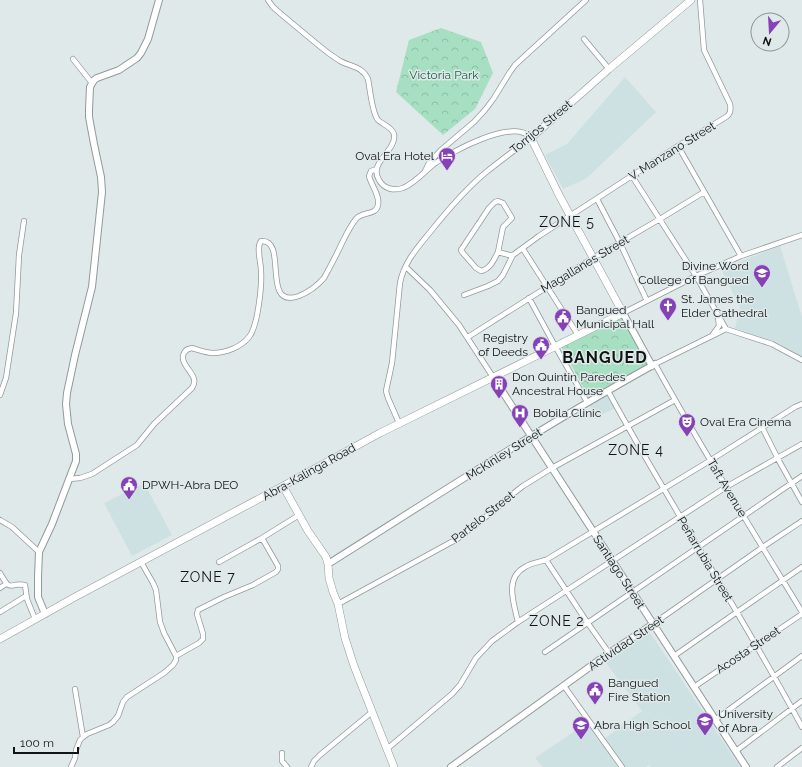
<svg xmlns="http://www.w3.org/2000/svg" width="802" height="767" font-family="Raleway,sans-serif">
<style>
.built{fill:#cde0e2}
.park{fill:url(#park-crowns)}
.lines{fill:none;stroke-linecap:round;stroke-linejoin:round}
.street-casing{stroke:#919a9b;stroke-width:6}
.secondary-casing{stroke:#919a9b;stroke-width:8}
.primary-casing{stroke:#919a9b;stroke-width:8}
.street{stroke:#fff;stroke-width:4.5}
.secondary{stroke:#fff;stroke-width:6}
.primary{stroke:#fff;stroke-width:7}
.labels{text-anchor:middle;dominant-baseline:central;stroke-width:3;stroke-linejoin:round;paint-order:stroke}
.park-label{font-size:12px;fill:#1c6144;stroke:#e0e9ea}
.street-label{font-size:12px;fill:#111415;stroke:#e0e9ea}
.poi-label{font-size:12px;fill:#111415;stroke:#e0e9ea;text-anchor:start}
.quarter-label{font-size:14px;letter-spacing:1px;fill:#111415;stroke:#e0e9ea}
.district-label{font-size:16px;font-weight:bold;letter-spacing:1px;fill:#111415;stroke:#e0e9ea}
</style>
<defs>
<pattern id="park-crowns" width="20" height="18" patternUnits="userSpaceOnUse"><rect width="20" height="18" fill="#a7dfc2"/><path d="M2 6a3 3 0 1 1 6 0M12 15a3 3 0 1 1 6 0" fill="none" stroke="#8fbea6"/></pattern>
</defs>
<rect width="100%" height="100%" fill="#e0e9ea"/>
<path class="built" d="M625,77L656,112L587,178L563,189L545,155L567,144Z
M780,246L802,317V357L778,343L735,328L740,307L721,269Z
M608,394L615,408L596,418L589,405Z
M144,483L172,535L132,556L104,503Z
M649,631L740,767H651L649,765L646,767H625L604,739L642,711L603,659Z
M588,722L618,767H543L535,758Z"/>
<path class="park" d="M441,28L481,42L493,73L475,109L443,135L396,92L409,40Z
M621,317L648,365L590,400L561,346Z"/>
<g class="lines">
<g class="street-casing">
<path id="street" d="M268,0L273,7L281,14C293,24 305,34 317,44C324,50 332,56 340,61C351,67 362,66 368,79C370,89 372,113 378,120C382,124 392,127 394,134C397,151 368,162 379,180C384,189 394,191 403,188C415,183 424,172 434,164C451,152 514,117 531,138C516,149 500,161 485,173C465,190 447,211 431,231C418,247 404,262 400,283L392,363L386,391L388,398L399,423
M584,39L609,69
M73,59L92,83
M678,146L741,256
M425,171L429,163L441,150L474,122L485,110L494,98L510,72L515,65L586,0
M632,176L696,276L726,329
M597,199L620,243L647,301
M523,249L578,335
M498,252L503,227L512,218L503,203L498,201L495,202L489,208L461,250L462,252L476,268L481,271C490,269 494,260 498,252L509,255H513
M406,267L430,290L459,325L493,377
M464,295L488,286L498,281L503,275L513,255L539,236L678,146L726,117C731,114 731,109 730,104L704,50L700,0
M529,298L555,346L587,402
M623,313L696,276L741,256L802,235
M726,329L655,364C701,448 752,530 802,612
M726,329L772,344L802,360
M713,334L719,326L718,317
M468,337L593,258L660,219L704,192
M608,391C670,505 741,613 802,727
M0,395L6,378L16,313L19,255L24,221
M762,427L778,459L802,502
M69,479L80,478L92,474L137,445L154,424L192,388C194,385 195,383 194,379C192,371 179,362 184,353C186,349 188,349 192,348C199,350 206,353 213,353C226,353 241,347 249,337C258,326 262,285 261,271C261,262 256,248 261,241C289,239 260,310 299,296C309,292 317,286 324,278C330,267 336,256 341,245C345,237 350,226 356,219C362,211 376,216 378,205C380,195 371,185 369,176L371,171L377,169
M0,520L12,527L39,552
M546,560L587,622L609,653
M219,562L262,538L299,515
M0,573C12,594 8,582 25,585L27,599L35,619
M0,588L6,584
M338,604L457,539L496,509L510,496L523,486L552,468L675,400
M0,612L26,596
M518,622C514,604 504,578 525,567C531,563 539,562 546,560L711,460L795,407L802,404
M653,624L763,547L802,521
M545,652L802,476
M176,656L199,643L203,639V634L197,614L198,610L224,597L253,585L276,572L278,569V566L262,538
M674,656L737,612L802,567
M564,686L622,767
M694,687L802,614
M75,689L83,737
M715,720L802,656
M387,749L452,694L460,685L476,658L492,641L518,622L726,487L802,444
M736,751L802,701
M282,753V761L287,767
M71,767L75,758L76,750L80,740L83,737L87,734L109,725L113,722L118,716L123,702L127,697L164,673L173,665L176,660V656L164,633L160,622L156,590L153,583L141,562
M311,767L314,761L320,755L372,712
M777,767L802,748"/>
</g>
<g class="secondary-casing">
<path id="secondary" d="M623,313L652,366
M493,377L746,767
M328,564C436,496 543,426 655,364
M45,614L38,597V577L39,552L52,524L76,461V454L68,424L66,404L67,393L75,355L92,287L102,192L101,177L94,144L89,117V110L90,87L94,80L97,78L119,70L137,58L141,53L148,39L159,0
M451,767L609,653L653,624"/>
</g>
<g class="primary-casing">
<path id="primary" d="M283,486L308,531L326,557L328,564L329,578L333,592L338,604L345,638L354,666L394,767
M0,639L75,597L283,486L380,433L623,313L559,195L531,138L609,69L691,0"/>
</g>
<use href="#street" class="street"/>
<use href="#secondary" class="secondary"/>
<use href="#primary" class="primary"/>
</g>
<defs>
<g id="hotel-pin" transform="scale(0.9)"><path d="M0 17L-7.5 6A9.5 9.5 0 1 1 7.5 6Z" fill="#8541b5" stroke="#e0e9ea"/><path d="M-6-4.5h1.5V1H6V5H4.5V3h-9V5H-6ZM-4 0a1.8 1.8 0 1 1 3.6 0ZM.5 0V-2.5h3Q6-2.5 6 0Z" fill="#fff"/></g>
<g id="university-pin" transform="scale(0.9)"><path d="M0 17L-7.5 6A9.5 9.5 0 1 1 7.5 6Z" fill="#8541b5" stroke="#e0e9ea"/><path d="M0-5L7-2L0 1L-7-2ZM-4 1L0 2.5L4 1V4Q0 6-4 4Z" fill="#fff"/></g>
<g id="church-pin" transform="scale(0.9)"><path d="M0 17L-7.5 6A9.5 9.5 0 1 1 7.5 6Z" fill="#8541b5" stroke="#e0e9ea"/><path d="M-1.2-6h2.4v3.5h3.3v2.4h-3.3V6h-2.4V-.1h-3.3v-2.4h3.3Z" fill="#fff"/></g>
<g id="civic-pin" transform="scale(0.9)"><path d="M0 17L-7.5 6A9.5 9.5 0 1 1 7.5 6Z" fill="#8541b5" stroke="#e0e9ea"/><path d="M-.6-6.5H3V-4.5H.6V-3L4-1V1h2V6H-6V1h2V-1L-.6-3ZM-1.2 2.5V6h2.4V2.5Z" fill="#fff"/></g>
<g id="building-pin" transform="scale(0.9)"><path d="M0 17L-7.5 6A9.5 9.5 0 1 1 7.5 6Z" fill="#8541b5" stroke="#e0e9ea"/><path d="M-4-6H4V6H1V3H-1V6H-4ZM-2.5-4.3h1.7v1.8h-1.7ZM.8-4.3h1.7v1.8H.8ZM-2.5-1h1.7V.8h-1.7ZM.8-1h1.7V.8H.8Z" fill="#fff"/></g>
<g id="hospital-pin" transform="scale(0.9)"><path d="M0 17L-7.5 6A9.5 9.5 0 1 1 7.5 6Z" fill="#8541b5" stroke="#e0e9ea"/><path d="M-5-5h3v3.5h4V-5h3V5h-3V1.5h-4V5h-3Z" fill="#fff"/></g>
<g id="theatre-pin" transform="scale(0.9)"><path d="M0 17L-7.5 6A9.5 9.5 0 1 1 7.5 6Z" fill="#8541b5" stroke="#e0e9ea"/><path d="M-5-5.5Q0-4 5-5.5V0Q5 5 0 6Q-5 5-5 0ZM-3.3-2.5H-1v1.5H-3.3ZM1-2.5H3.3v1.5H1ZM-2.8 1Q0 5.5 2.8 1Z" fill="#fff"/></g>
<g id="school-pin" transform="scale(0.9)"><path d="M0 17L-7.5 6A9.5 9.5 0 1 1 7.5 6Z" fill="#8541b5" stroke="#e0e9ea"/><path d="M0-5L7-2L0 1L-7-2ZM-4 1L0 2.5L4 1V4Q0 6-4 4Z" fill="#fff"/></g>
</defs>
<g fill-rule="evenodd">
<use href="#hotel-pin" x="447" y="156"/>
<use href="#university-pin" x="762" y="273"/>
<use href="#church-pin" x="668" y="306"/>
<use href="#civic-pin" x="563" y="317"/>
<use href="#civic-pin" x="541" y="345"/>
<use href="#building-pin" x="499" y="384"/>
<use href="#hospital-pin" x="520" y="413"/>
<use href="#theatre-pin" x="687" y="422"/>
<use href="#civic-pin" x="129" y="485"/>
<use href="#civic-pin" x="595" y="690"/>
<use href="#university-pin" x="705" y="721"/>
<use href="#school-pin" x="581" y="725"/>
</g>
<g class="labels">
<g class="park-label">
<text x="444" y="75">Victoria Park</text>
</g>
<g class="street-label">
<text transform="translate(541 127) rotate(-40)">Torrijos Street</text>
<text transform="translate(672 151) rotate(-32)">V. Manzano Street</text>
<text transform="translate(585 264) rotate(-31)">Magallanes Street</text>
<text transform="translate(504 454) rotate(-32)">McKinley Street</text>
<text transform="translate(309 472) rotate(-29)">Abra-Kalinga Road</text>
<text transform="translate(727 488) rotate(59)">Taft Avenue</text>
<text transform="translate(483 517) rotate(-38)">Partelo Street</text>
<text transform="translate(705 559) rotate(59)">Peñarrubia Street</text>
<text transform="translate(619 572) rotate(57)">Santiago Street</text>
<text transform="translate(626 643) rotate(-34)">Actividad Street</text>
<text transform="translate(748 650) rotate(-34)">Acosta Street</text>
</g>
<g class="poi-label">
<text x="434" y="156" text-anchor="end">Oval Era Hotel</text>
<text x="749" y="266" text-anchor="end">Divine Word<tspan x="749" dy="14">College of Bangued</tspan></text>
<text x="681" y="299">St. James the<tspan x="681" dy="14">Elder Cathedral</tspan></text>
<text x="576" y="310">Bangued<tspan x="576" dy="14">Municipal Hall</tspan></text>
<text x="528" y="338" text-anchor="end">Registry<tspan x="528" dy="14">of Deeds</tspan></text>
<text x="512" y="377">Don Quintin Paredes<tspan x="512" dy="14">Ancestral House</tspan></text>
<text x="533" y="413">Bobila Clinic</text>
<text x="700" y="422">Oval Era Cinema</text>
<text x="142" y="485">DPWH-Abra DEO</text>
<text x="608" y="683">Bangued<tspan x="608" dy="14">Fire Station</tspan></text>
<text x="718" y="714">University<tspan x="718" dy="14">of Abra</tspan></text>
<text x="594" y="725">Abra High School</text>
</g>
<g class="quarter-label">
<text x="567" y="222">ZONE 5</text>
<text x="636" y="450">ZONE 4</text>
<text x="208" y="577">ZONE 7</text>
<text x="557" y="621">ZONE 2</text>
</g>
<g class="district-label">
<text x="605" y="357">BANGUED</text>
</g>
</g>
<g transform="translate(770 32) rotate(198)"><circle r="19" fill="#e0e9ea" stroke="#8d9495"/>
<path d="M0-3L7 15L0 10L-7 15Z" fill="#8541b5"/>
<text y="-6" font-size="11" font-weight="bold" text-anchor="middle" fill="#111415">N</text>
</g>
<path d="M14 747v6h64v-6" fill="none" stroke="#111415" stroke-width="2"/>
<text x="20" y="747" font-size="12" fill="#111415" stroke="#e0e9ea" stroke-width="3" paint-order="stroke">100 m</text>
</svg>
